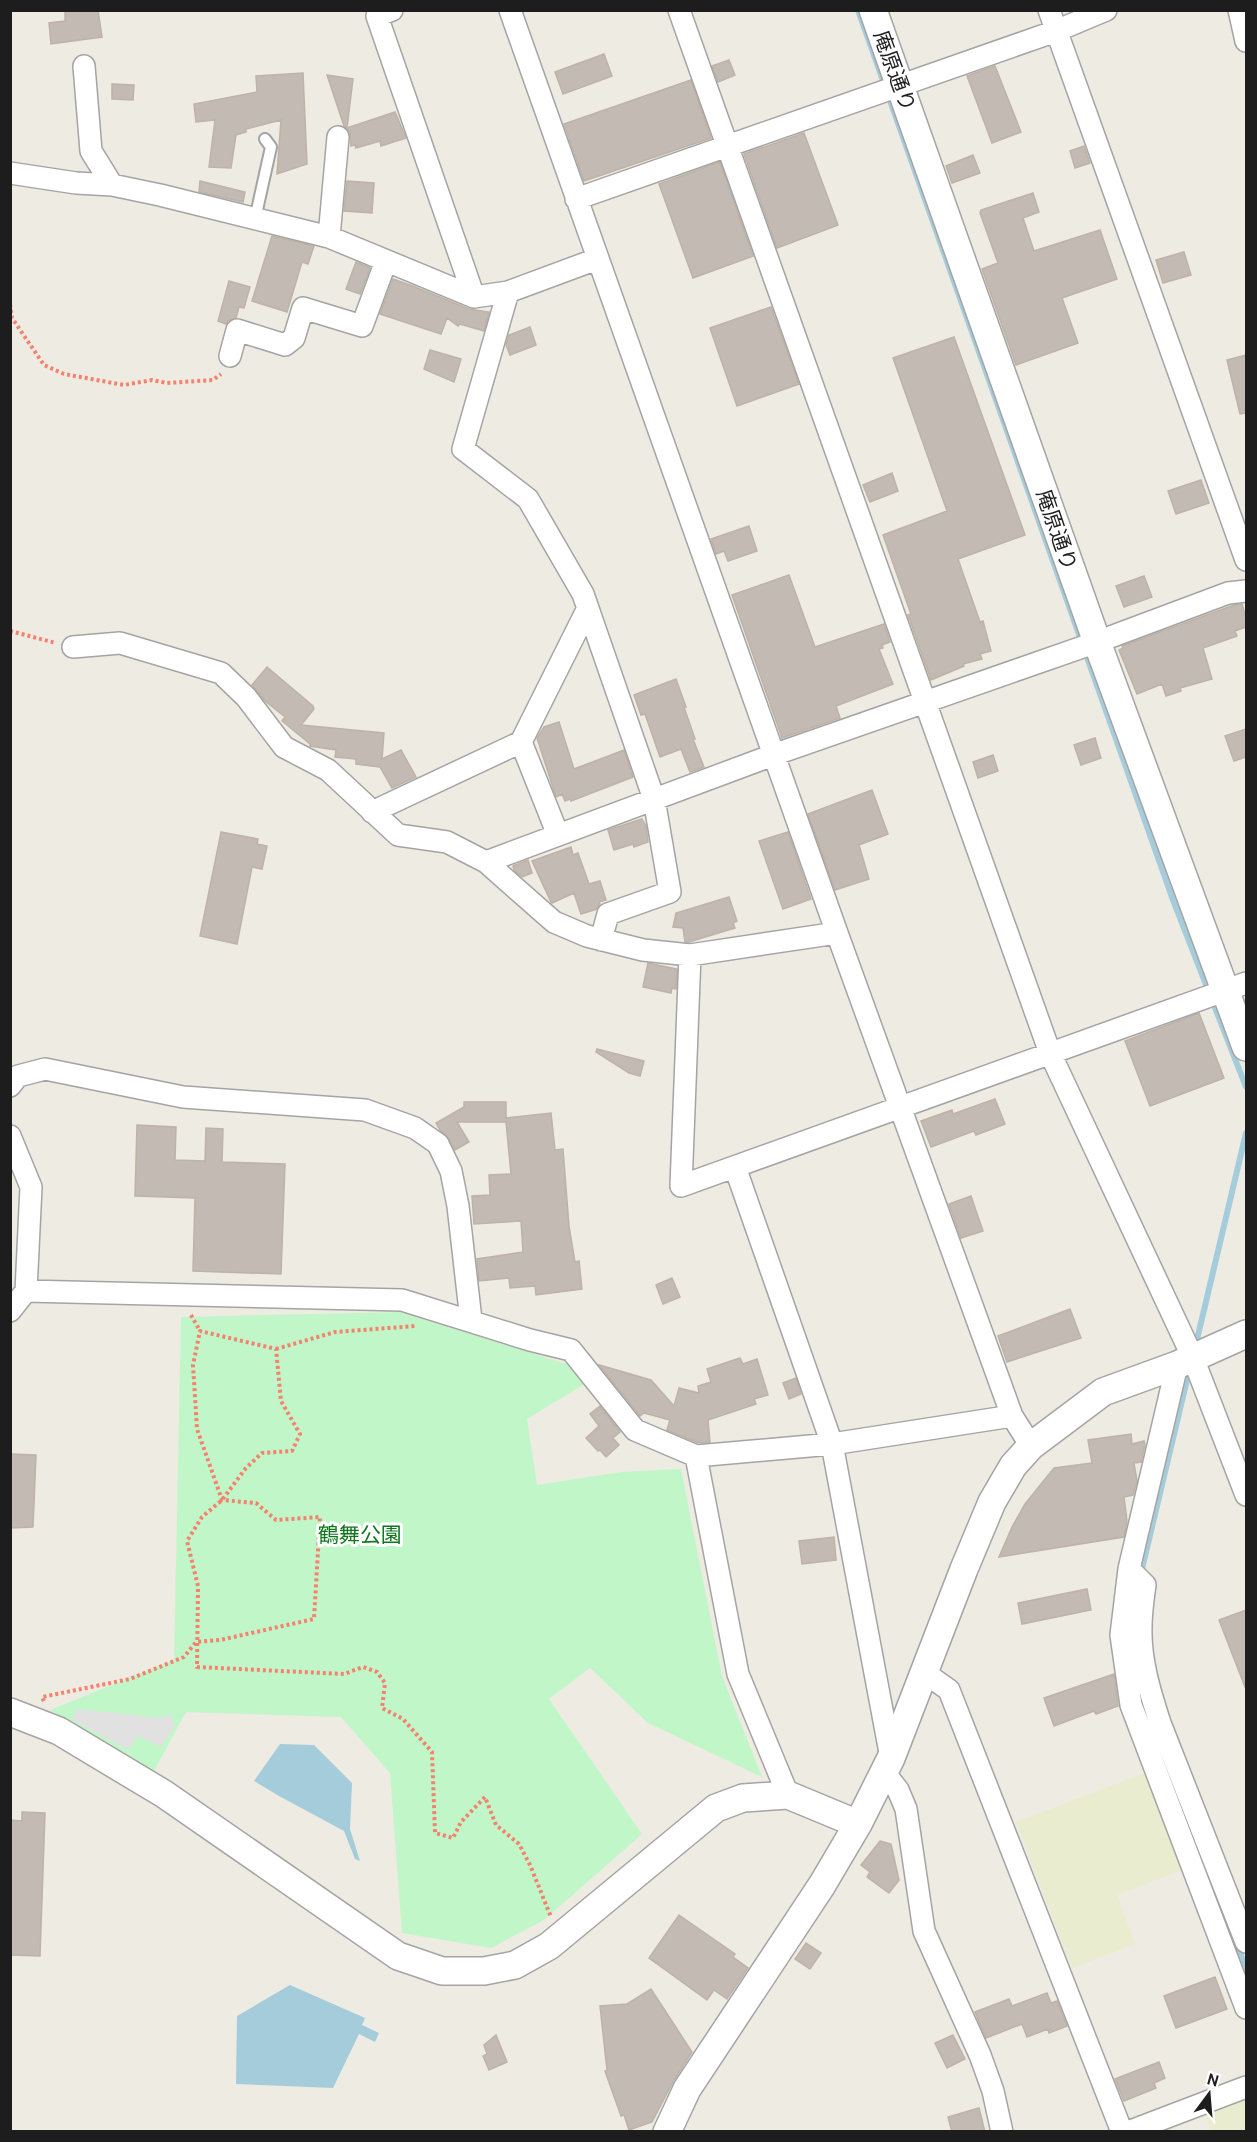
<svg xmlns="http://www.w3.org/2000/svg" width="1257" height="2142" font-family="Cabin,'Noto Sans JP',sans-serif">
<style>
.farmland{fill:#e9eccf}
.park{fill:#c1f7c8}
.parking{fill:#e1e1e1}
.water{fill:#a5ccda}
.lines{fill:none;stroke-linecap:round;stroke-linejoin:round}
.stream{stroke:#a5ccda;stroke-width:6}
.building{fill:#c2bab3;stroke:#bfb2a6;stroke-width:1.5}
.service-casing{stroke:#a4a4a4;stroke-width:14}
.minor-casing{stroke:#a4a4a4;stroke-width:24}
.tertiary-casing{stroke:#a4a4a4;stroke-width:30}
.path{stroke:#f5816e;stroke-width:4;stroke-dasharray:3 3;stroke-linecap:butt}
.service{stroke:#fff;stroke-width:10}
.minor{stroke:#fff;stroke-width:21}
.tertiary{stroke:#fff;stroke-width:27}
.labels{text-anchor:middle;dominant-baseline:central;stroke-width:6;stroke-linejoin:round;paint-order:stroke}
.street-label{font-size:21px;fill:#1d1d1d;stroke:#fff}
.park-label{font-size:21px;fill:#0f771c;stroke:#fff}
</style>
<rect width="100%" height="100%" fill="#eeebe3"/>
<path class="farmland" d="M1145,1773L1182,1870L1117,1895L1135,1944L1072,1968L1016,1822Z
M1246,2097V2131H1211L1204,2113Z"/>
<path class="park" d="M400,1312L566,1364L588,1382L527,1419L537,1485L621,1472L681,1469L722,1676L762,1777L648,1723L590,1668L549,1699L642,1834L544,1920L491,1948L402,1933L390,1773L341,1717L186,1712L154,1771L50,1710L174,1660L181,1317Z"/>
<path class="parking" d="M77,1709L161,1718L171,1715L175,1726L161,1747L138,1736L128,1750L72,1720Z"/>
<path class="water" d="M280,1744L314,1745L352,1783L350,1829L360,1861L355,1859L344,1831L279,1796L254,1781Z
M290,1985L365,2018L362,2025L379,2033L375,2042L359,2034L333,2088L236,2084L237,2016Z"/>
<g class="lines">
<path class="stream" d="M858,10L1173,900L1246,1087
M1195,1348L1246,1133
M1141,1573L1190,1367
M1236,1942L1246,1969"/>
</g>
<path class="building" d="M65,10H98L102,37L51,44L49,23L65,21Z
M604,54L612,76L563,94L555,72Z
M729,60L735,75L718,82L712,66Z
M995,66L1021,132L992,143L967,76Z
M303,73L307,164L277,174L281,120L246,129V132L236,135L231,168L209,167L215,120L196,122L194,104L257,92L256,76Z
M327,75L353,79L347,128L395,112L406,138L381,146L380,141L356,148L355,145L351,146L350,132L344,126Z
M691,80L711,138L584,181L564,124Z
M112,84L134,85L133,100L112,99Z
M804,133L838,225L777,248L744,154Z
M1084,146L1090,163L1075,168L1070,151Z
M973,155L980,173L952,183L946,166Z
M720,162L753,256L693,278L659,184Z
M200,181L245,192L243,202L199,192Z
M347,181L374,183L372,213L344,211Z
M1033,193L1039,212L1023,218L1034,251L1100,230L1117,279L1062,298L1078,343L1016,365L982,269L998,263L980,213L981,210Z
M272,236L314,246L308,264L302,262L287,312L252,301Z
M1184,252L1191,275L1163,283L1156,260Z
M356,262L370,268L360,294L346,289Z
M393,279L413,286L469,309L489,312L484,331L460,324L458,326L447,318L441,334L380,314Z
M229,281L250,287L244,308L239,307L236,318L229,320L226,324L218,321Z
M771,307L799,384L737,406L710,328Z
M530,327L536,345L510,355L506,345L509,335Z
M954,337L1025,535L958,559L980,622L983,621L991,651L980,654L982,659L963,664L964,666L931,680L908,615L911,614L883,535L947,511L893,358Z
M430,350L461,359L454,382L424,369Z
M1246,355V413L1240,414L1227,360Z
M892,473L898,491L870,502L863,485Z
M1201,480L1209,503L1176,514L1168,491Z
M749,526L757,551L728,561L724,551L716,554L711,539Z
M789,575L815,647L884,624L890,642L882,645L883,648L879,649L893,684L836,706L840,718L782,738L732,595Z
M1144,576L1152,597L1124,607L1116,586Z
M1242,604L1246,618V627L1235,631L1237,636L1203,648L1212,679L1180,688L1181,691L1166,696L1162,684L1137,694L1119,650L1123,648L1122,646L1234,605Z
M267,667L313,706L314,709L301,725L384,733L382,759L401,750L416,777L392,788L380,767L356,764V759L335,757L336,750L310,746V744L282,721L285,717L265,701L252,685Z
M676,679L686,707H684L695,739H693L704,767L690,772L681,749L660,757L645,714L641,715L634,695Z
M559,722L574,769L624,750L633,777L571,801L570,799L565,801L562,794L556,797L537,738L544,727Z
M1246,729V757L1234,761L1225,736Z
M1095,738L1101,758L1081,765L1074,745Z
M993,755L998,771L978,778L973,762Z
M872,790L888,834L859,845L869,879L835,890L808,814Z
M642,819L646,826L648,842L634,847L633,844L614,850L608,830Z
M221,832L258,839L257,844L267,846L262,869L252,867L237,944L200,936Z
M788,832L811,899L783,909L759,841Z
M571,847L573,855L578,853L589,884L600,881L606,900L599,902L600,904L597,909L581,914L574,893L552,903L551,902L532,861Z
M528,860L532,873L522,877L514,870L513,866Z
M729,897L737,921L733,923L735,928L689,942H685L683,928L673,927L676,913Z
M648,963L677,969L676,989L672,988L671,993L643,987Z
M1199,1013L1224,1078L1150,1106L1125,1041Z
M597,1049L644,1061L640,1076L629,1073L596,1052Z
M995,1099L1005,1124L976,1135L974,1131L931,1147L921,1121L952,1110L953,1114Z
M464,1102H506V1118L551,1113L555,1150L563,1149L569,1226L575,1262L579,1261L582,1289L536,1295L535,1286L510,1288L509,1278L479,1281L477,1259L523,1252L521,1221L474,1224L472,1196L490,1195L489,1175L511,1174L506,1122H457L469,1142L455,1150L449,1138L440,1130L436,1123L464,1107Z
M137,1125L176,1127L175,1160L205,1161L206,1128L223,1129L222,1162L285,1164L281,1274L193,1271L195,1198L135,1196Z
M971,1196L983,1231L961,1238L949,1204Z
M672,1278L680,1297L663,1304L656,1285Z
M1070,1309L1081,1338L1007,1362L998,1336Z
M740,1358L743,1364L757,1359L768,1395L754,1399L756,1404L708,1420L710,1442L703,1443L696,1442L667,1430L670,1420L644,1413L640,1416L599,1365L651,1380L674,1406L679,1388L699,1393L698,1386L711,1382L707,1369Z
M796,1378L801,1394L789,1399L783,1383Z
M600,1406L620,1432L613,1438L619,1445L606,1457L600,1450L598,1451L586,1438L599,1426L590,1414Z
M1131,1434L1132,1444L1144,1441L1145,1445L1141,1462L1134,1463L1137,1481L1133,1495L1124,1497L1127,1521L1124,1537L999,1557L1012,1527L1025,1504L1054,1468L1092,1463L1088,1440Z
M10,1454L36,1455L33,1527L10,1528Z
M834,1537L836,1560L802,1564L799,1541Z
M1087,1589L1091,1610L1022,1624L1018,1603Z
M1246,1610V1687H1245L1219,1620Z
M1114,1674L1118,1706L1096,1714L1094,1711L1054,1726L1044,1698Z
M22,1812L45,1813L40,1956L10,1955V1820L22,1821Z
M880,1841L891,1844L899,1880L889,1893L867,1877L870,1872L861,1865Z
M679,1915L735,1954L733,1957L748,1968L727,1999L714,1990L707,2000L649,1958Z
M806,1943L821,1953L810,1969L795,1959Z
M1215,1977L1227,2009L1176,2028L1164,1996Z
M651,1989L692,2052L674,2080L652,2122L629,2130L624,2115L621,2116L605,2071L607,2070L600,2006L627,2004Z
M1047,1993L1051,2003L1057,2001L1067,2026L1049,2033L1048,2029L1027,2037L1022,2024L986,2038L975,2012L1009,1999L1012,2006Z
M496,2035L507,2062L489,2070L483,2056L487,2054L484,2045Z
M953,2035L965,2059L947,2068L935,2043Z
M1159,2062L1165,2078L1154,2083L1156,2088L1124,2101L1115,2079Z
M979,2108L985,2132H952L948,2117Z"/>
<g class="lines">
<g class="service-casing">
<path id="service" d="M255,219L271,147L265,139"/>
</g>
<g class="minor-casing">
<path id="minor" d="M392,10L377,16L474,297
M510,10L837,933L1012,1416L1031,1446
M679,10L1050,1053L1193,1358L1246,1495
M1049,10L1246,560
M1239,10L1246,41
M84,66L91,151L112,185
M338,137L329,237L474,297L508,292L597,259
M10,173L76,183L112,185L160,195L329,237
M576,199L1056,31L1106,10
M508,292L463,449L528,499L583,594L654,799L670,892L608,914L601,940
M230,356L237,330L285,345L294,338L303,308L362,326L386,261
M73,647L120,643L221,673L246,697L284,747L328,770L398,835L447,842L486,862L554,922L587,936L643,950L690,955L837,933
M521,742L558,835
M372,812L521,742L588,608
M486,862L773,755L1097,642L1228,593L1246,591
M690,955L681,1186L1246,983
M10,1086L18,1076L45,1069L183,1097L365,1110L415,1128L438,1144L451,1171L458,1206L471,1320
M10,1136L31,1187L26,1291
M735,1167L832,1444L891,1758
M10,1311L26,1291L402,1300L530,1340L571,1350L635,1430L696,1456L832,1444L1012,1416
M1177,1365L1129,1569L1121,1635L1131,1705L1246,2008
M696,1456L738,1674L788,1795
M1129,1569L1145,1585C1143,1599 1141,1613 1141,1627C1140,1660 1150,1692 1160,1723L1246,1942
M925,1673L949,1690L1122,2132
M884,1772L898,1790L906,1809L924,1931L980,2055L993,2091L1002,2132
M1128,2132L1246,2087"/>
</g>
<g class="tertiary-casing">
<path id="tertiary" d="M873,10L1097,642L1246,1047
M10,1712L59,1731L164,1794L398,1956L442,1971H484L515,1965L549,1946L716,1808L743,1798L788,1795L858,1824
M667,2132L687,2089L822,1885L858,1824L891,1758L964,1569L992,1502L1013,1466L1031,1446L1103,1392L1177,1365L1246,1334"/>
</g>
<path class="path" d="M10,304L12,318L44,365L64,374L124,385L152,380L167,383L213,380L221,374
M10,631L56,643
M191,1315L200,1331
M276,1349L335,1332L416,1326
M44,1701L42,1697L130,1679L184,1657L196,1642L220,1640L314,1619L320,1517L276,1520L256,1503L222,1500L197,1429L193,1365L200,1331L276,1349L281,1401L300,1434L292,1451L262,1453L246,1468L222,1500L202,1517L187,1541L198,1586L197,1667L344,1674L363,1667L377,1672L385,1683L382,1708L403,1719L432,1752L435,1833L453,1838L461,1822L485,1797L496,1825L519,1844L530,1865L551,1917"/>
<use href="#service" class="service"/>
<use href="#minor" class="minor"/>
<use href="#tertiary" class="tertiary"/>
</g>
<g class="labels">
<g class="street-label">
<text transform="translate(895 71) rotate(70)">庵原通り</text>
<text transform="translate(1057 530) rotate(71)">庵原通り</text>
</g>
<g class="park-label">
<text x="360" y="1534">鶴舞公園</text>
</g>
</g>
<rect width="1257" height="2142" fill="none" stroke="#1d1d1d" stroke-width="24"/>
<g transform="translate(1209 2094) rotate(16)" stroke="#ffffff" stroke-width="4.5" paint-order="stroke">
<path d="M0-4.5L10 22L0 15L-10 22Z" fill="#1d1d1d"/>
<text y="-9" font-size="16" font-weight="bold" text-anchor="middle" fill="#1d1d1d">N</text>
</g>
</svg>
